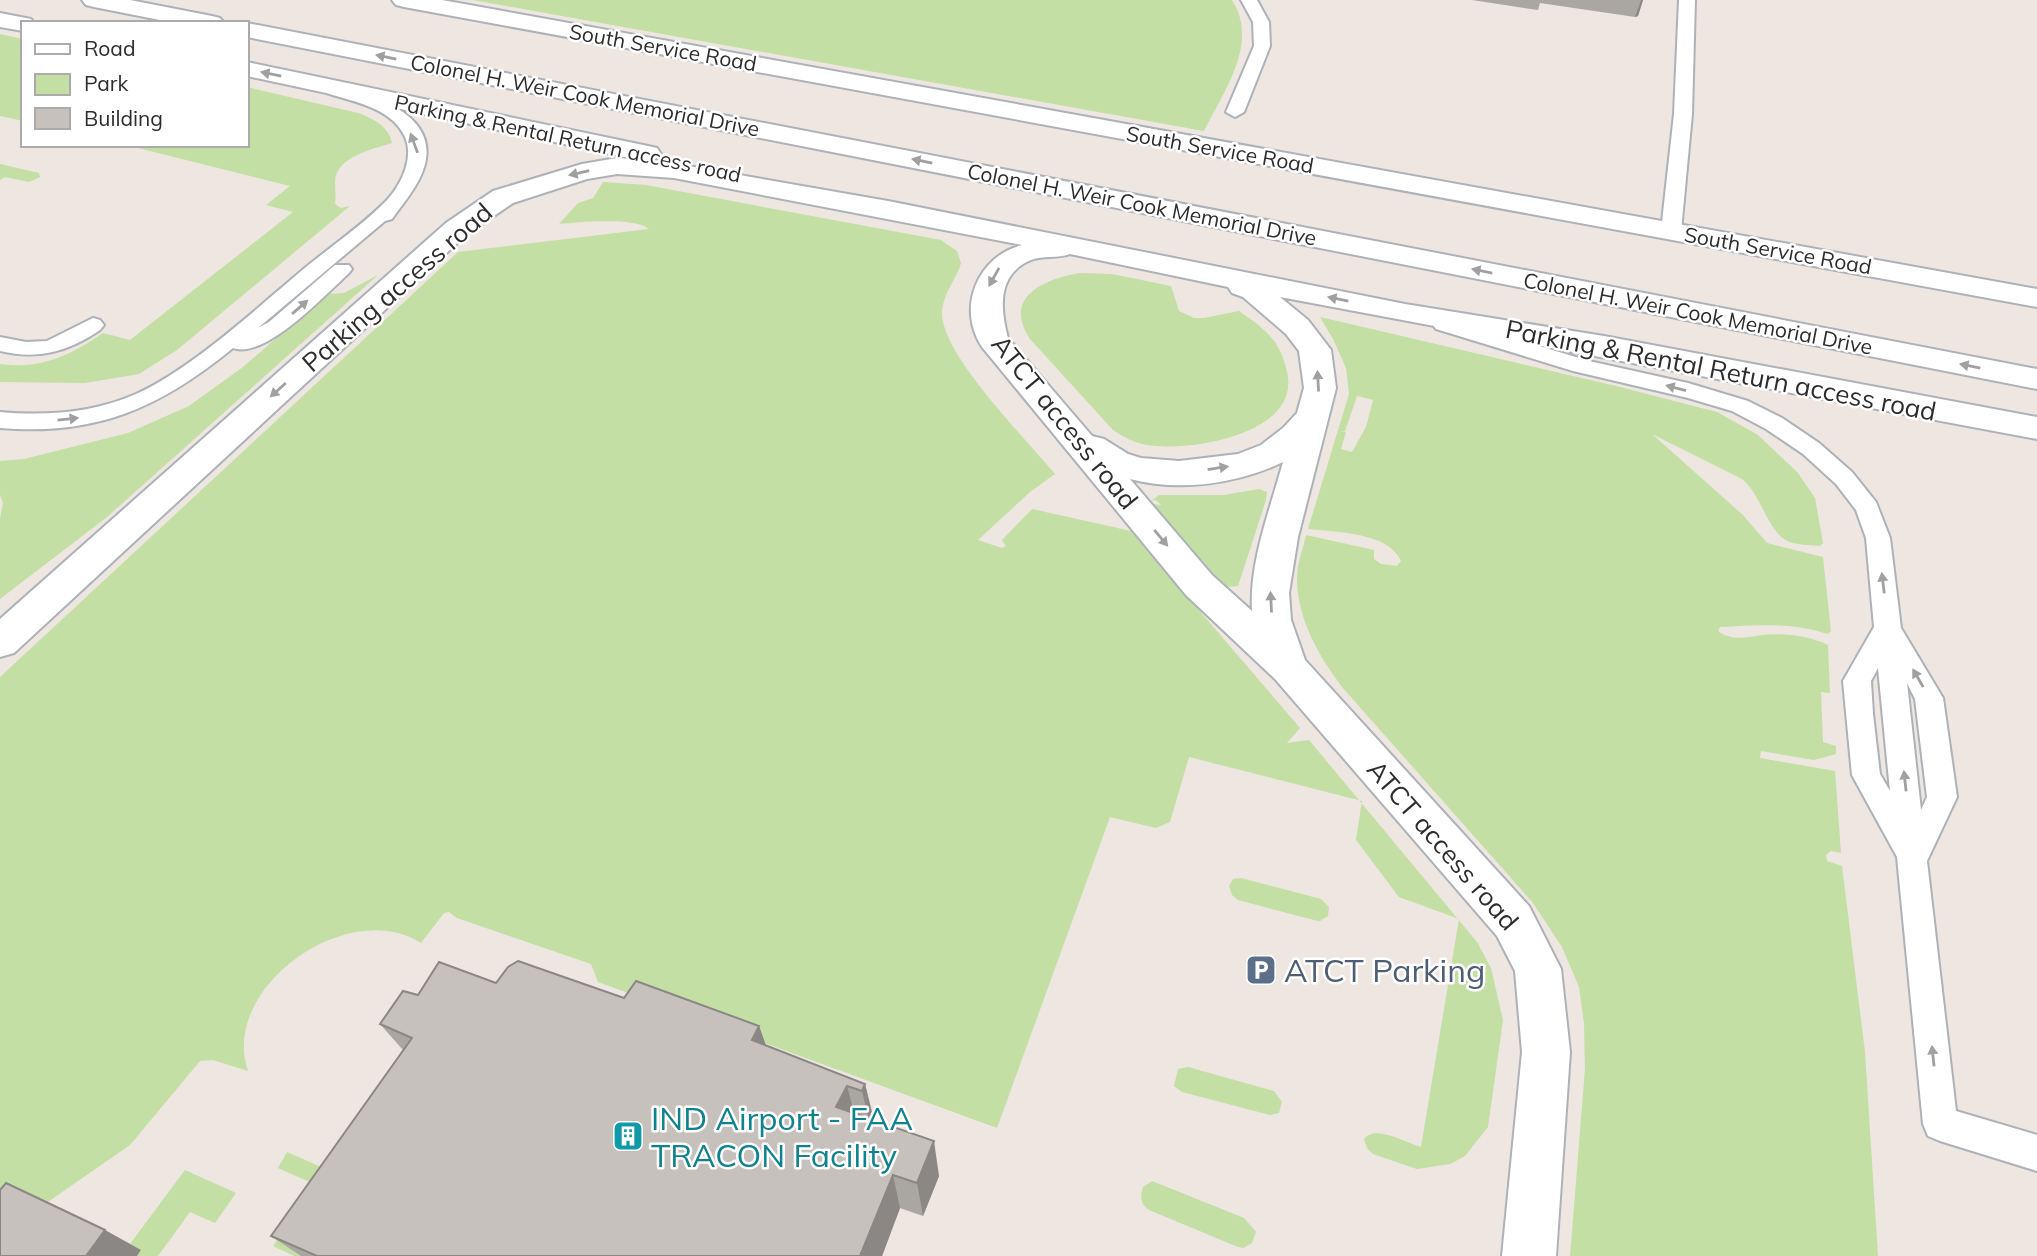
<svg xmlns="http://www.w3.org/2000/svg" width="2037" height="1256" font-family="Mulish,sans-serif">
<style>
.green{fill:#c3dfa3;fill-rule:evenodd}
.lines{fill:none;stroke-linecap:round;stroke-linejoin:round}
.lane-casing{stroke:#adb2b8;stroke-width:4}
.street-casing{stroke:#adb2b8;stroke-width:4}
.secondary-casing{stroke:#adb2b8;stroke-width:4}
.lane{fill:#fff;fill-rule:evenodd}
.street{fill:#fff;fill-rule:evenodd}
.secondary{fill:#fff;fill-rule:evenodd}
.wall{fill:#aaa6a2}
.shaded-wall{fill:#8b8784}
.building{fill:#c6c1bc;stroke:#8b8784;stroke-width:2}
.oneway{fill:#a0a0a0}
.labels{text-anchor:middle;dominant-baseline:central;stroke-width:5;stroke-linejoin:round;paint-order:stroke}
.far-street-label{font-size:21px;fill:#2d2d2d;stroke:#fff}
.street-label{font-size:26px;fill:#2d2d2d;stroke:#fff}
.near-service-label{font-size:32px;fill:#4e5e75;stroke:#fff;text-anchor:start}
.near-culture-label{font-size:32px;fill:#0d838f;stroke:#fff;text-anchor:start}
</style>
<rect width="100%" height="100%" fill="#ede6e1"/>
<path class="green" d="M473,0H1232C1260,43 1223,92 1204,131Z
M0,34L23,39V121L0,116Z
M247,87L358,113C372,118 389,126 392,143C373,149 335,157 335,182C335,189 336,197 335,204L341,208L350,206L177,350L139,374L85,383L0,382V364C40,370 71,355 103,333L130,340L293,212L266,205L290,186L126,145H247Z
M0,164L39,173L40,177L29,182L5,177L0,180Z
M603,182L646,185L941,240L957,251L961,263C956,280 943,293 942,313C941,354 1027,440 1055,474L1030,492L978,540L1002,548L1006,546L1002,540L1032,509L1131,531L1300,728L1287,743L1309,740L1477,942L1491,968L1503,1020L1488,1127L1465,1156L1450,1164L1417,1169L1373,1154L1367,1148L1364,1139C1376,1124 1405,1143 1421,1147L1459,919L1399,897L1356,840L1362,801L1189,757L1170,822L1156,828L1110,817L997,1128L598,982L591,964L457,918L449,912L444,913L421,943C349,896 219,987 248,1071L213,1060L200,1061L130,1145L45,1204L0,1256V677L458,252L649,229C636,217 579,222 559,224L578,203L593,198Z
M1080,273L1112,274L1171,286L1179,311L1194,318H1204L1239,311C1249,318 1261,326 1269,335C1278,344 1283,356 1286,368C1306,434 1191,452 1147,445C1134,443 1124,437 1113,430L1030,339C1002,297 1044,279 1080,273Z
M378,275L107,517L0,599V519L3,503L0,495V461L24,459L128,433L189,406L243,367L327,294L344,293Z
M1320,317L1620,387L1717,412L1758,435L1798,473L1815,498L1823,543L1820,546C1810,545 1796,545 1787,541C1767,530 1761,494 1742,479L1652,434L1743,515L1767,543L1823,557L1831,631L1828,634C1792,622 1757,625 1720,627L1718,631C1731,640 1741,638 1756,636C1778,632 1808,635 1828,645L1830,693L1821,692L1823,742L1836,746V754L1814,760L1761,751L1760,758L1835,771L1841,853L1831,851L1826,855L1827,861L1842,866L1865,1052L1878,1256H1570L1585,1069L1584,1024L1579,987L1562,947L1533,903L1342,687C1319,656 1297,619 1297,578C1297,564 1303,549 1306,535L1374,550V559L1381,564L1397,566L1401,561C1389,532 1335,532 1308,529L1349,394L1346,368L1333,339ZM1357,396L1373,400L1366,427L1352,452L1341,449L1346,432L1340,431H1345Z
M1259,489L1267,492L1266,500L1238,586L1225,587L1156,508L1153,504L1161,505L1156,500L1151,501L1159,495H1224Z
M1241,878L1321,899L1329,907L1328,916L1320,921L1314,920L1238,900L1232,895L1229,886L1233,879Z
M1188,1067L1274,1091L1282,1102L1279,1113L1270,1115L1182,1092L1174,1086L1178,1069Z
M287,1152L369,1188L324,1256H294L273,1246L314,1184L278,1168Z
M185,1170L236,1193L215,1223L190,1212L158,1256H136L141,1250L130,1244Z
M1152,1181L1244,1218L1256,1232L1252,1243L1243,1248L1238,1247L1149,1210C1140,1204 1140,1197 1143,1187Z"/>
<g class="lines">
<g class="lane-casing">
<path id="lane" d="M1241,0H1257L1269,22L1270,46L1244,112L1235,117L1226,112L1254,46L1253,22Z
M1679,0H1695L1692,114L1681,231L1671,237L1661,231L1674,114Z
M333,84C369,93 438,113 425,164C420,184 404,202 392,219L385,221L258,328L269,322L335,265H349L352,269L349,273C326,294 265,360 233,348C160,408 96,436 0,428V412C46,416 93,413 136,394C192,369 258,307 306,267C333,245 364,224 388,199C402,183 415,156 404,135C390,107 353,102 327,93L324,89Z
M1443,317L1589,361L1688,383L1748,401L1782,418L1819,443L1852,472L1876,502L1890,538L1901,628L1943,698L1957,797L1927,861L1956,1111L2037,1135V1171L1940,1141L1928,1136L1923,1124L1897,857L1852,775L1843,681L1874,627L1866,538L1856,510L1836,484L1803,454L1766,429L1732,411L1688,398L1573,371L1436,329L1432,324L1436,319ZM1878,668L1890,791L1880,774L1873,714L1871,681ZM1907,683L1915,699L1927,797L1921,810Z
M93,318L100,320L104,325L100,330C68,352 38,360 0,351V337L26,342L47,341Z"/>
</g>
<g class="street-casing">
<path id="street" d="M392,0H442L2037,289V307L404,7L396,5Z
M0,13L31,19L34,23H23V31L0,27Z
M247,62L648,146L657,148L661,154L654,160L888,201L1405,304L1604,336L2037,417V439L1280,297L1308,320L1331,350L1336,388L1298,537L1289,593L1291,620L1305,660L1529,906L1561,969L1570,1052L1556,1256H1502L1522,1052L1515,971L1497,936L1275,679L1186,595L982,347C956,308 978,256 1022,245L674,178L617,174L587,179L513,203L466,235L14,653L0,657V619L446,223L493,191L582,164L617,158L634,159L247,76ZM1070,254L1228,287L1232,293L1243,297L1286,334L1299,351L1304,388L1297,413L1283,428L1261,445L1238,454L1179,461L1141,458L1128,454L1104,439L1092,436L1008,338C1000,308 997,274 1031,260C1043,255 1058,259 1070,254ZM1283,462C1270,510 1249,562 1252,611L1212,575L1130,479C1179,492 1237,484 1283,462Z"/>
</g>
<g class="secondary-casing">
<path id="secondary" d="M82,0H130L212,16L220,18L224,23H175L94,7L86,5Z
M247,23L2037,369V389L247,37Z"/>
</g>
<use href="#lane" class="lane"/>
<use href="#street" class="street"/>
<use href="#secondary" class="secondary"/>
</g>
<path class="wall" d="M1472,0H1643L1638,16L1635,17L1540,3L1538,10Z
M496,983L624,998L759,1026L766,1046L865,1084L874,1120L939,1176L923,1216L900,1208L882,1256H301L271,1236L403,1050L380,1024L418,995Z"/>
<path class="shaded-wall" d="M1641,0H1643L1638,16L1635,17Z
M759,1026L773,1065L752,1040Z
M865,1084L874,1121L871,1128L862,1091Z
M847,1086L857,1123L836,1107Z
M934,1141L939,1176L923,1216L917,1183Z
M893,1175L900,1208L882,1256H860Z
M105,1230L141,1250L137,1256H86Z"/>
<path class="building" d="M518,961L624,998L636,981L759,1026L752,1040L865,1084L862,1091L847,1086L836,1107L934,1141L917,1183L893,1175L860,1256H317L271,1236L412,1038L380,1024L403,991L418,995L439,962L496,983L508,967Z
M6,1183L105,1230L86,1256H0V1190Z"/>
<defs><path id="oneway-solid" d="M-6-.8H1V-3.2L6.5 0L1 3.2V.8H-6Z" transform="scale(1.75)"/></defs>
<g class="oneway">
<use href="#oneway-solid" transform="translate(386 57) rotate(-169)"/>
<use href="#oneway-solid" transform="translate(271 74) rotate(-169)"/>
<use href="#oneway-solid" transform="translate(414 143) rotate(-110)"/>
<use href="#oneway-solid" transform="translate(922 161) rotate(-169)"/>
<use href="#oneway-solid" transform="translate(579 173) rotate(167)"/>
<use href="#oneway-solid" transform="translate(1482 271) rotate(-169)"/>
<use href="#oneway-solid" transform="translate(994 277) rotate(119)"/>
<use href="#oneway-solid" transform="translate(1338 299) rotate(-169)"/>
<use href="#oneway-solid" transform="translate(300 307) rotate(-41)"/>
<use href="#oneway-solid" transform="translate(1970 366) rotate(-169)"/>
<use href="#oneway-solid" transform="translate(1318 381) rotate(-93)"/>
<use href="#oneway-solid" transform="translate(1676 388) rotate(-165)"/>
<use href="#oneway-solid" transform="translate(278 390) rotate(138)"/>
<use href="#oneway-solid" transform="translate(68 419) rotate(-6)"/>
<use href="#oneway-solid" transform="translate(1218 468) rotate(-9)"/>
<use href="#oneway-solid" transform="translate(1161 538) rotate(50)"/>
<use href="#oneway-solid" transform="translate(1883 583) rotate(-97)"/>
<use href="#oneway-solid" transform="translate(1271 602) rotate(-93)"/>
<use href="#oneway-solid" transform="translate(1918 678) rotate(-120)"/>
<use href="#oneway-solid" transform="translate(1905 781) rotate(-96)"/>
<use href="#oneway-solid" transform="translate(1933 1056) rotate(-96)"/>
</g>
<defs>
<g id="parking-square" transform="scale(1.575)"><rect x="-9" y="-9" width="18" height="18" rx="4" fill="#5c6f8a" stroke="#fff"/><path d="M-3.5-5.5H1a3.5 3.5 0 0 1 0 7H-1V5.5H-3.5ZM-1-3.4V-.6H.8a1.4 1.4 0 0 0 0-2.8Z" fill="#fff"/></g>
<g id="building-square" transform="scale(1.575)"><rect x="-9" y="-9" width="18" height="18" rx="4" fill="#0f9aa8" stroke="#fff"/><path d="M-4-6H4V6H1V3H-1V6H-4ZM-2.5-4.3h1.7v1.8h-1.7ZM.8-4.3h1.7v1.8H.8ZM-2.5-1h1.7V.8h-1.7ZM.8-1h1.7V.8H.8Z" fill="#fff"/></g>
</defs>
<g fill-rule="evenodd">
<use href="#parking-square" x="1261" y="970"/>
<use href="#building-square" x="628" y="1136"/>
</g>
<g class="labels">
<g class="far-street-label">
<text transform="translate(663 47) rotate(10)">South Service Road</text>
<text transform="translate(585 95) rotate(11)">Colonel H. Weir Cook Memorial Drive</text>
<text transform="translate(568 138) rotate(12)">Parking &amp; Rental Return access road</text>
<text transform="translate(1220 149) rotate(10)">South Service Road</text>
<text transform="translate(1142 204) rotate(11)">Colonel H. Weir Cook Memorial Drive</text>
<text transform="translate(1778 250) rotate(10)">South Service Road</text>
<text transform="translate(1698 313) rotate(11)">Colonel H. Weir Cook Memorial Drive</text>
</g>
<g class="street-label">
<text transform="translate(397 287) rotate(-41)">Parking access road</text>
<text transform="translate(1721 370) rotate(11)">Parking &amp; Rental Return access road</text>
<text transform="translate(1065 422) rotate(51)">ATCT access road</text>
<text transform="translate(1443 845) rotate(49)">ATCT access road</text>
</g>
<g class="near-service-label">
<text x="1284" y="970">ATCT Parking</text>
</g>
<g class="near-culture-label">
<text x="651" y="1118">IND Airport - FAA<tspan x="651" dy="37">TRACON Facility</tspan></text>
</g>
</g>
<rect x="21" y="21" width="228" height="126" fill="#ffffff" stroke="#ababab" stroke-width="2"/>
<rect x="35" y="44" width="35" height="10" fill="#ffffff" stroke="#ababab" stroke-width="2"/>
<text x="84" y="56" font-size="21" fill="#2d2d2d">Road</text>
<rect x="35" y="74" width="35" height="21" fill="#c3dfa3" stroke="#ababab" stroke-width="2"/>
<text x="84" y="91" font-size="21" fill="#2d2d2d">Park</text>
<rect x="35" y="108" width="35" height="21" fill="#c6c1bc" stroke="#ababab" stroke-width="2"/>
<text x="84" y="126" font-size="21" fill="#2d2d2d">Building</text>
</svg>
